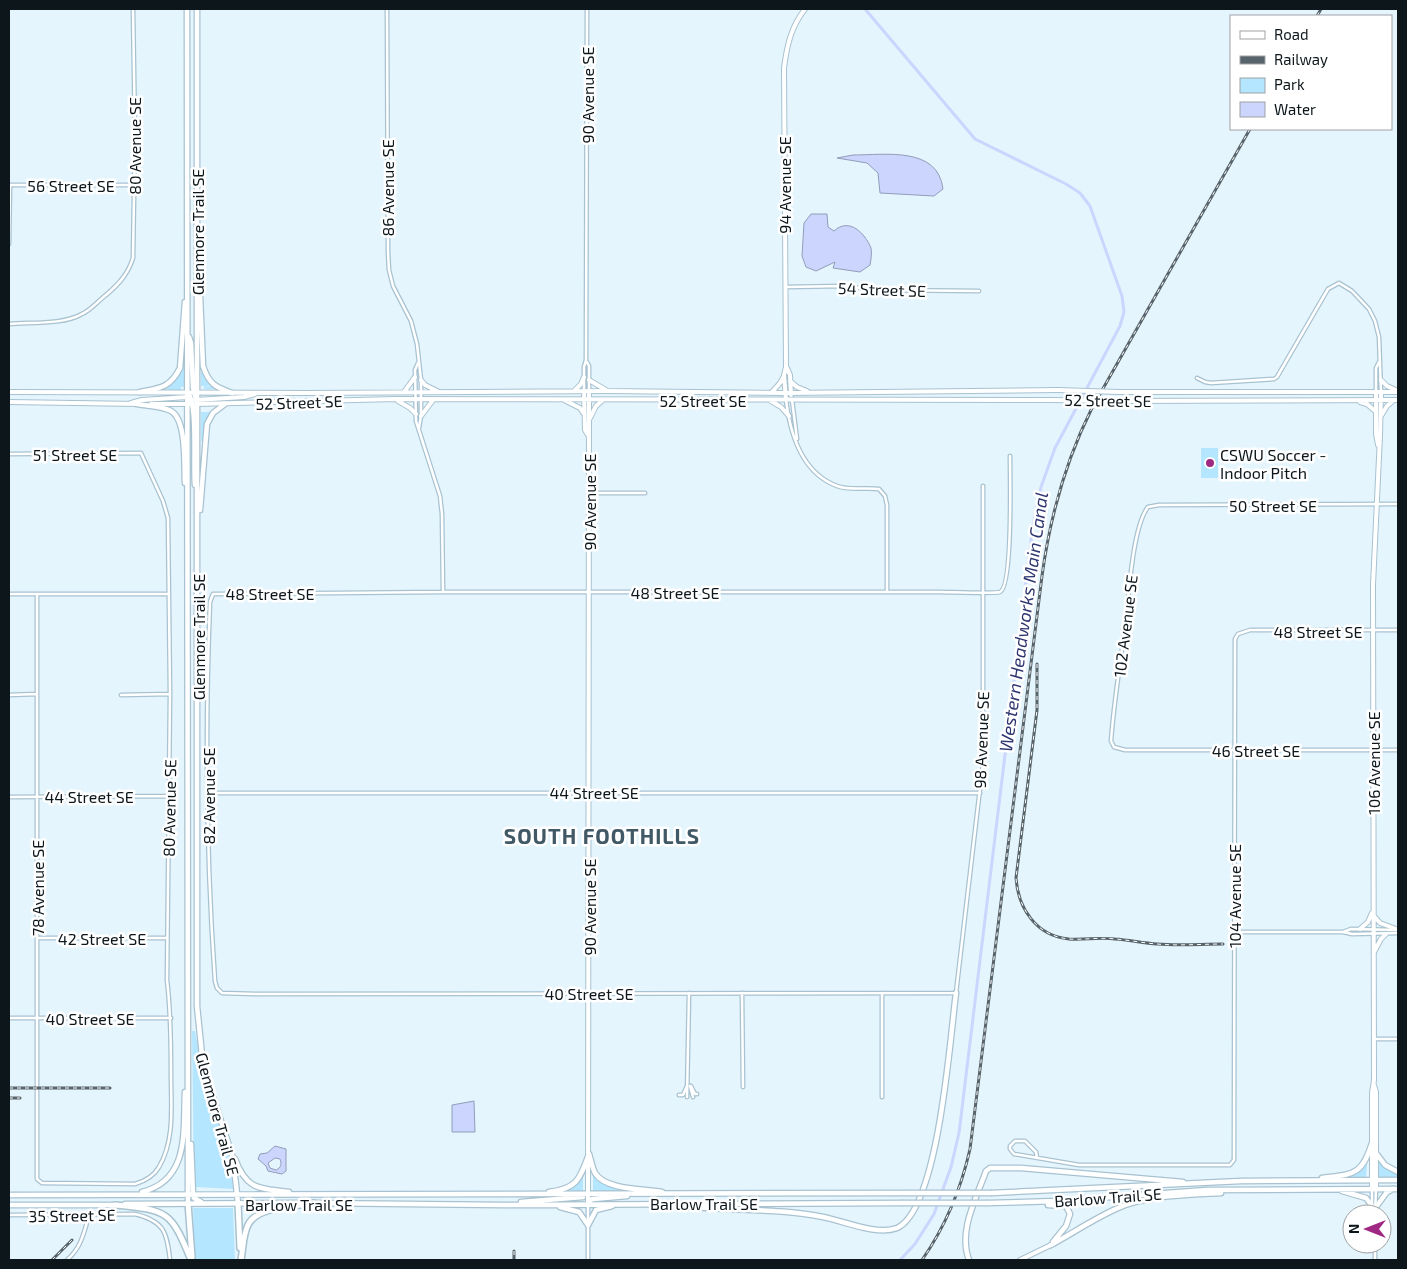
<svg xmlns="http://www.w3.org/2000/svg" width="1407" height="1269" font-family="'Exo 2',sans-serif">
<style>
.green{fill:#b4e6ff}
.water{fill:#cbd5fd;stroke:#929cb9;fill-rule:evenodd}
.lines{fill:none;stroke-linecap:round;stroke-linejoin:round}
.canal{stroke:#cbd5fd;stroke-width:3}
.street-casing{stroke:#a8c2d0;stroke-width:5}
.secondary-casing{stroke:#a8c2d0;stroke-width:6}
.primary-casing{stroke:#a8c2d0;stroke-width:7}
.highway-casing{stroke:#a8c2d0;stroke-width:8}
.street{stroke:#fff;stroke-width:2.5}
.secondary{stroke:#fff;stroke-width:4}
.primary{stroke:#fff;stroke-width:4.5}
.highway{stroke:#fff;stroke-width:5}
.rail-casing{stroke:#58646b;stroke-width:3}
.rail{stroke:#fff;stroke-width:1;stroke-dasharray:4;stroke-linecap:butt}
.secondary-bridge-casing{stroke:#a8c2d0;stroke-width:6;stroke-linecap:butt}
.primary-bridge-casing{stroke:#a8c2d0;stroke-width:7;stroke-linecap:butt}
.secondary-bridge{stroke:#fff;stroke-width:4}
.primary-bridge{stroke:#fff;stroke-width:4.5}
.poi-dot{fill:#9e2882;stroke:#fff;stroke-width:2}
.labels{text-anchor:middle;dominant-baseline:central;stroke-width:5;stroke-linejoin:round;paint-order:stroke}
.street-label{font-size:16px;fill:#0c161b;stroke:#fff}
.poi-label{font-size:16px;fill:#0c161b;stroke:#fff;text-anchor:start}
.water-label{font-size:18px;font-style:italic;fill:#2e3670;stroke:#fff}
.district-label{font-size:21px;font-weight:bold;letter-spacing:1px;fill:#415966;stroke:#fff}
</style>
<rect width="100%" height="100%" fill="#e5f5fe"/>
<path class="green" d="M182,360H184V387H181V390H166L177,378Z
M201,367H202L206,378L211,385L204,387L212,386L214,389H204V386H201Z
M201,412H210L211,413L205,423L202,441H201Z
M1201,448H1218V478H1201Z
M192,1031H195L204,1079L228,1151L233,1189L194,1187Z
M1379,1162L1388,1169L1398,1174V1178H1381L1379,1177Z
M1367,1163L1366,1179H1345V1178L1358,1172Z
M593,1174H594C603,1184 610,1187 623,1189V1191L593,1192Z
M582,1177H583V1192H567Z
M193,1208H233L235,1260H195Z"/>
<path class="water" d="M853,155C885,155 938,146 943,189L934,196L880,193L878,173L867,163L837,158Z
M811,214H827L828,227L834,231C849,217 865,233 871,248C872,253 871,260 870,265L860,272L833,268L835,262L816,271L806,267L802,256L804,223Z
M474,1101L475,1132H452V1105Z
M275,1146L286,1149V1171L282,1174L268,1171L266,1166L258,1159L260,1154L267,1153ZM275,1158L280,1159C282,1164 281,1168 276,1170L270,1168L268,1163Z"/>
<g class="lines">
<path class="canal" d="M865,9L975,139L1066,184L1080,193L1090,206L1122,296L1124,312L1120,326L1055,448L1041,487L1033,525L959,1133L951,1167L934,1214L915,1244L900,1260"/>
<g class="street-casing">
<path id="street" d="M387,9L388,252L389,270L393,286L411,321L417,344L421,380V416L419,428
M9,185H134
M9,244L10,186
M786,287L843,286L879,290L979,291
M9,324C30,322 63,325 82,314C91,310 98,301 106,295C119,284 128,274 133,258L135,135L133,9
M587,362L589,366V391
M418,363L415,370L416,421L440,496L442,514L443,592
M1197,378L1205,382L1211,383L1274,379L1277,377L1328,289L1339,283L1352,291L1369,309L1375,321L1379,337L1381,392
M584,391V367L586,360L587,9
M1376,392V368L1379,362
M786,400C790,433 802,473 837,486C850,491 865,487 879,489L885,496L887,505V592
M792,400L797,439
M9,454L141,453L163,501L168,518L170,694L167,980C171,1012 171,1044 171,1076C171,1106 175,1140 159,1167C154,1176 145,1181 135,1184L42,1183L37,1179V594
M983,486V763L956,993L255,994L222,993L217,988L215,981C206,855 205,728 210,602L213,594L443,592H939C950,592 994,594 1000,592C1013,586 1010,474 1010,456
M589,493H645
M1398,504L1159,505L1148,507C1133,526 1129,592 1126,619C1121,659 1114,700 1111,741L1114,747L1125,750H1398
M9,594H169
M9,695L37,694
M121,695L170,694
M208,793H980
M9,797L170,796
M1234,932H1343L1352,934L1398,933
M1343,932L1351,929L1398,930
M37,938H167
M742,993L743,1087
M882,993V1097
M9,1018H171
M1375,1039H1398
M690,1086L693,1097
M691,1086L695,1094H697
M679,1095H683L687,1086
M687,1097L689,993
M1037,1158L1036,1152L1025,1141H1015L1010,1146V1149L1014,1154L1079,1165H1230L1234,1160L1235,639L1238,634L1250,630H1398
M1372,1190V1206L1375,1210
M1375,1214L1376,1189
M9,1215L135,1214C164,1221 167,1232 170,1260
M1375,1244V1260
M67,1260C81,1248 84,1233 89,1215
M588,1260V1204"/>
</g>
<g class="secondary-casing">
<path id="secondary" d="M787,368L790,375L791,395
M421,380L425,385L439,392
M589,380L606,390
M1381,380L1387,386L1398,391
M790,381L797,387L807,391
M574,391L581,384L584,377
M584,391L585,430L588,435
M9,392L307,393L608,391L785,393L1058,390
M404,392L415,377
M772,392L780,383L784,376
M1119,392H1398
M1376,392V434L1378,445
M195,400L244,397L255,394
M564,400L580,408L584,414
M786,400L784,375L786,367L784,68C787,45 791,27 805,9
M398,401L410,408L416,414
M771,401L781,407L789,416
M1115,401L1398,400
M9,402L139,404
M1360,402L1367,404L1375,411
M131,403L142,400L188,397
M151,404H189
M196,404L396,399L1052,400
M421,416L433,400
M1381,416L1387,406L1394,400
M590,418L596,406L603,400
M1373,915L1380,923L1396,929
M1360,929L1368,922L1372,913
M1374,952L1381,939L1386,934
M1374,1085L1376,1092V1189
M1372,1189V1093L1374,1080L1373,585L1380,436L1381,392
M588,1204L589,391
M1020,1260L1051,1245"/>
</g>
<g class="primary-casing">
<path id="primary" d="M187,9L188,1203
M197,9V1006L202,1055L207,1078L233,1158L238,1203
M199,272L203,366C209,384 215,387 232,393
M189,337L191,343L193,388L197,403
M140,392C160,388 170,388 180,368L185,302
M188,393C198,405 193,466 195,485
M137,404C147,406 162,406 171,411C187,420 184,466 185,483
M200,510L207,424L213,413L225,404
M191,1144L193,1194L194,1198L201,1202
M1376,1153L1385,1165L1398,1172
M589,1154C591,1160 592,1167 595,1173C605,1190 644,1189 662,1192
M235,1159C247,1191 260,1188 289,1192
M1322,1178C1353,1174 1362,1176 1372,1143
M1342,1191L1366,1198L1372,1206
M142,1192C190,1180 183,1131 185,1092
M549,1192C577,1189 580,1179 589,1154
M992,1193L1241,1181L1398,1180
M9,1195L908,1193
M521,1202L583,1197
M313,1203L502,1205L901,1203
M988,1203L1057,1201L1207,1190L1398,1189
M125,1204L297,1203
M588,1204L590,1200L593,1199L627,1196
M9,1205H117
M1048,1205L1066,1206L1070,1214L1066,1226L1053,1242
M683,1206C729,1211 777,1208 823,1217C844,1221 877,1236 897,1228C939,1209 950,1037 956,993
M560,1207L579,1212L588,1225
M1376,1207L1387,1192L1393,1189
M588,1225L596,1210L612,1206
M1051,1245C1073,1233 1095,1218 1118,1208C1147,1195 1189,1195 1221,1193
M969,1260C958,1231 976,1199 986,1171L990,1168H1021L1183,1182"/>
</g>
<g class="highway-casing">
<path id="highway" d="M188,1203L192,1257
M238,1203L240,1248
M115,1205C168,1210 171,1211 191,1260
M241,1260C243,1249 243,1235 248,1225C257,1206 294,1207 314,1203"/>
</g>
<use href="#street" class="street"/>
<use href="#secondary" class="secondary"/>
<use href="#primary" class="primary"/>
<use href="#highway" class="highway"/>
<g class="rail-casing">
<path id="rail" d="M1317,16L1321,9
M1037,664V710L1016,878C1018,908 1036,936 1069,939C1084,940 1100,937 1115,939C1129,940 1143,943 1157,944C1179,946 1201,944 1223,944
M9,1088H110
M9,1098H20
M514,1251V1260
M52,1260L72,1240
M922,1260C945,1227 961,1189 970,1149L1042,576C1050,517 1065,462 1092,408L1250,129"/>
</g>
<use href="#rail" class="rail"/>
<g class="secondary-bridge-casing">
<path id="secondary-bridge" d="M1058,390L1119,392
M1052,400L1115,401"/>
</g>
<g class="primary-bridge-casing">
<path id="primary-bridge" d="M908,1193H992
M901,1203H988"/>
</g>
<use href="#secondary-bridge" class="secondary-bridge"/>
<use href="#primary-bridge" class="primary-bridge"/>
</g>
<circle class="poi-dot" cx="1210" cy="463" r="5"/>
<g class="labels">
<g class="street-label">
<text transform="translate(587 95) rotate(-90)">90 Avenue SE</text>
<text transform="translate(134 146) rotate(-90)">80 Avenue SE</text>
<text x="71" y="185">56 Street SE</text>
<text transform="translate(784 185) rotate(-90)">94 Avenue SE</text>
<text transform="translate(387 188) rotate(-90)">86 Avenue SE</text>
<text transform="translate(197 232) rotate(-90)">Glenmore Trail SE</text>
<text transform="translate(882 289) rotate(2)">54 Street SE</text>
<text x="703" y="400">52 Street SE</text>
<text transform="translate(1108 400) rotate(1)">52 Street SE</text>
<text transform="translate(299 402) rotate(-2)">52 Street SE</text>
<text x="75" y="454">51 Street SE</text>
<text transform="translate(589 502) rotate(-90)">90 Avenue SE</text>
<text x="1273" y="505">50 Street SE</text>
<text x="675" y="592">48 Street SE</text>
<text x="270" y="593">48 Street SE</text>
<text transform="translate(1125 626) rotate(-83)">102 Avenue SE</text>
<text x="1318" y="631">48 Street SE</text>
<text transform="translate(198 637) rotate(-90)">Glenmore Trail SE</text>
<text transform="translate(981 740) rotate(-88)">98 Avenue SE</text>
<text x="1256" y="750">46 Street SE</text>
<text transform="translate(1373 763) rotate(-90)">106 Avenue SE</text>
<text x="594" y="792">44 Street SE</text>
<text x="89" y="796">44 Street SE</text>
<text transform="translate(208 796) rotate(-90)">82 Avenue SE</text>
<text transform="translate(169 808) rotate(-89)">80 Avenue SE</text>
<text transform="translate(37 888) rotate(-90)">78 Avenue SE</text>
<text transform="translate(1234 896) rotate(-90)">104 Avenue SE</text>
<text transform="translate(589 907) rotate(-90)">90 Avenue SE</text>
<text x="102" y="938">42 Street SE</text>
<text x="589" y="993">40 Street SE</text>
<text x="90" y="1018">40 Street SE</text>
<text transform="translate(218 1114) rotate(75)">Glenmore Trail SE</text>
<text transform="translate(1108 1197) rotate(-4)">Barlow Trail SE</text>
<text x="704" y="1203">Barlow Trail SE</text>
<text x="299" y="1204">Barlow Trail SE</text>
<text transform="translate(72 1215) rotate(-1)">35 Street SE</text>
</g>
<g class="poi-label">
<text x="1220" y="454">CSWU Soccer -<tspan x="1220" dy="18">Indoor Pitch</tspan></text>
</g>
<g class="water-label">
<text transform="translate(1023 622) rotate(-82)">Western Headworks Main Canal</text>
</g>
<g class="district-label">
<text x="602" y="835">SOUTH FOOTHILLS</text>
</g>
</g>
<rect width="1407" height="1269" fill="none" stroke="#0c161b" stroke-width="20"/>
<rect x="1230" y="15" width="162" height="115" fill="#ffffff" stroke="#9ea2a4"/>
<rect x="1240" y="31" width="25" height="8" fill="#ffffff" stroke="#9ea2a4"/>
<text x="1274" y="40" font-size="15" fill="#0c161b">Road</text>
<rect x="1240" y="56" width="25" height="8" fill="#58646b" stroke="#9ea2a4"/>
<text x="1274" y="65" font-size="15" fill="#0c161b">Railway</text>
<rect x="1240" y="78" width="25" height="15" fill="#b4e6ff" stroke="#9ea2a4"/>
<text x="1274" y="90" font-size="15" fill="#0c161b">Park</text>
<rect x="1240" y="102" width="25" height="15" fill="#cbd5fd" stroke="#9ea2a4"/>
<text x="1274" y="115" font-size="15" fill="#0c161b">Water</text>
<g transform="translate(1367 1229) rotate(270)"><circle r="24" fill="#ffffff" stroke="#9ea2a4"/>
<path d="M0-4L9 19L0 12L-9 19Z" fill="#9e2882"/>
<text y="-8" font-size="14" font-weight="bold" text-anchor="middle" fill="#0c161b">N</text>
</g>
</svg>
